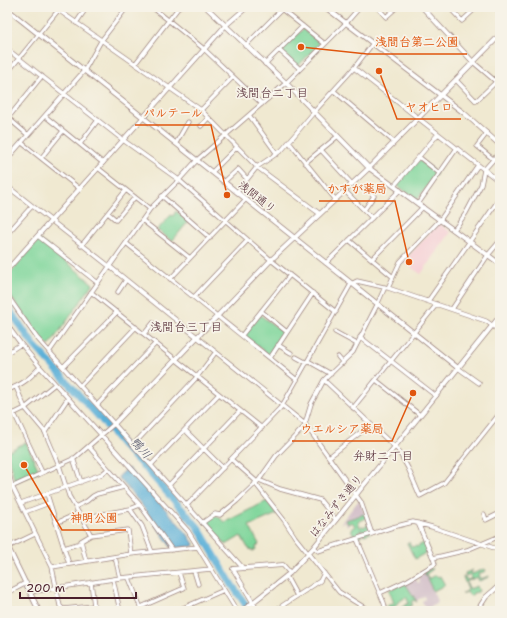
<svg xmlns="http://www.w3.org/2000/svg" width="507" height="618" font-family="'Shantell Sans','Klee One',sans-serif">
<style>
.built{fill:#f6cfd5}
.industrial{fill:#d1bdc8}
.green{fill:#7dd59a;stroke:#647a62}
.water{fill:#5cb0d8;stroke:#536882}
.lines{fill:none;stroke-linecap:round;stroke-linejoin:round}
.river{stroke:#5cb0d8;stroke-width:7}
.minor-casing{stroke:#9d847e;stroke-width:5}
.tertiary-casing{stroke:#9d847e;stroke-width:5.5}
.minor{stroke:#fff;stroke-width:3.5}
.tertiary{stroke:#fff;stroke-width:4}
.labels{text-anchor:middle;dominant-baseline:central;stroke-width:3.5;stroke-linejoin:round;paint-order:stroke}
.street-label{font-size:11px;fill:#4a1f2b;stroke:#f7f3e8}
.neighbourhood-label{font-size:12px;fill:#4a1f2b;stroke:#f7f3e8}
.water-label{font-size:12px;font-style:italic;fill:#505268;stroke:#f7f3e8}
.leader{fill:none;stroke:#e0560e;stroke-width:1.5}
.callout-dot{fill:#e0560e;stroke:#f7f3e8;stroke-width:1.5}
.callout-label{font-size:12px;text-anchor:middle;font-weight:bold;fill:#e0560e;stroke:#f7f3e8;stroke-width:3.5;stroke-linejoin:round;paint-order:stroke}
</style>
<rect width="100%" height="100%" fill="#f7f3e8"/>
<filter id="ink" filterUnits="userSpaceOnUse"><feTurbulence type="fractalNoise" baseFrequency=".025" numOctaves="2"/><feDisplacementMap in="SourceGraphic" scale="8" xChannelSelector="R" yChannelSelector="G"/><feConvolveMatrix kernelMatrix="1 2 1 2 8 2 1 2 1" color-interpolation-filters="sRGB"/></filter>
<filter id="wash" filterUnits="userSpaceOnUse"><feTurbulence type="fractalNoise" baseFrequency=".012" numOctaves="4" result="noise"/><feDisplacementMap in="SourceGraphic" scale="16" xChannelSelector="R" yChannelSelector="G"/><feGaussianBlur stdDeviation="0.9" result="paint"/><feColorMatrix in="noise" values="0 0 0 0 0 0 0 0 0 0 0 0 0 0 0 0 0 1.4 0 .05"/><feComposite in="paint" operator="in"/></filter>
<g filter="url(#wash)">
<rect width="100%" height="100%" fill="#f0e9d1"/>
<path class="built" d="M438,224H440L451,232L421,274L403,262Z"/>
<path class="industrial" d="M359,500L365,514L346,520L349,525L347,526L345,521L340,524Z
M424,572L438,603L426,609L422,601L425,599L424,596L416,601L405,583L415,577L418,583L420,582L418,576Z"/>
<path class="green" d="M303,29L320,43L298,66L281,51Z
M419,160L437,173L417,200L397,185Z
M176,211L188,222L172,241L157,230L171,215L173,216Z
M39,239L93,284L49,346L38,335L7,291V277Z
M260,315L283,332L269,355L243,335Z
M26,442L39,471L15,482L7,452Z
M267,501L277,514L249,526L259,544L256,547V550L253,551L248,548L241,536L226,545L206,522L214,516H217L225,522Z
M365,514L366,518L358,522L360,527L363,526L364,527L368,524L370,533L364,535L362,530H360L361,536L355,538L351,529L355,526L352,522L348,524L346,520Z
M409,542L411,547L416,546L417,547L425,542L429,551L415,559L407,543Z
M432,568L433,569L426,574L428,578H431L436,575L438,577L440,576L445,585L433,591L424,572Z
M485,569L486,571L478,574L480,579L489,576V577L479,581L477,577L466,582L469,589L477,586L479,591L478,592L473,593V594L470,596L467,592L462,594L468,590L463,577H465L467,580L471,579L470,574L466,576L465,573L473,570L471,572L472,574Z
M405,583L417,602L414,600L411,602L413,604L403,611H400L399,609L409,603L406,597L397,603L396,606L387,609V606L394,603L389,590Z"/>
<path class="water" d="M128,468L186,532L194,544L193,546L173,548L171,547L141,504L118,477Z"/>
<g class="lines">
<path class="river" d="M7,306L33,344L106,425L123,446L146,469L198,527L232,585L250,611"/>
</g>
</g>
<g filter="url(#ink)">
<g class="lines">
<g class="minor-casing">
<path id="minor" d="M54,7L201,110L257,167L320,214
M152,7L204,49L262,104
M279,7L325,44
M377,7L386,17L397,7
M449,7L462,21L477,7
M495,7L500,13
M76,23L87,7
M245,46L282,9
M7,49L123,140L179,180L271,260L336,312
M279,50L300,69
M473,62L500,85
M135,64L179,7
M265,64L303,26
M354,68L500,182
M7,73L61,7
M456,80L476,101L500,78
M334,91L394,142
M201,110L233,77
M249,115L277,154
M45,116L103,163
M7,117L28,135
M8,118L42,76
M201,126L208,118
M487,133L477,146L493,159
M289,142L335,199
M22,143L80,189
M176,143L188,122
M80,144L98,120
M321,150L352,184
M419,157L439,173
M41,158L63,131
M7,159L84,71L101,41L127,7
M305,163L338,136
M98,168L150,209
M212,172L237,147
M224,182L238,169L247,179
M7,186L109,266L305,424L361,502L372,534
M394,186L438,134
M344,190L372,218
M237,192L257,167L282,150L314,112L354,68L373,43
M7,196L12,190
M162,196L210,238
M418,204L457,148
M364,210L374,196L369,191
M108,213L116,220L135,197
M142,220L190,258
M454,230L466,213L481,185L484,170L500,152
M7,234L32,206
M38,236L98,283
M349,240L393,277
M126,243L297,380
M81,246L126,190
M372,259L423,207
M326,263L400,190
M170,279L246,199
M388,288L400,262L440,220L478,165
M91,292L262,428
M118,292L126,280
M7,295L37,338L243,568
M194,297L248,240
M428,301L500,198
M452,309L488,255L500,241
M261,311L287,332
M7,325L21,344L40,367L188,531L237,611
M335,332L357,344
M144,334L153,323
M242,335L290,275
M360,337L436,396
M278,345L291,353
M49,352L150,209L179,180L197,160L286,83L346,23L360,7
M7,353L21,344
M296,357L307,363
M338,357L343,363
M270,358L313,293
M308,361L331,374
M63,367L117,312
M458,368L479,383
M324,380L398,450L408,468L420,496L444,483L500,413
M376,380L420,415
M80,386L136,327
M16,387L25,408L45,432L59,465L69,496L91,535
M7,390C22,385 29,379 40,367
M97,405L156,343
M353,408L437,304
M14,413L42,472
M7,417L25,408L55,384
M305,424L311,404L324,380L353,352L377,305L385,287
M185,430L223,468
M45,432L68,398
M133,445L197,377L215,353
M89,447L140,505L172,550
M329,457L370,425
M73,458L81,482
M232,460L257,482
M151,465L219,394
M7,466L12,486L52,567L60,606L65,611
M259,480L280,489L320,500L336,520
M255,483L284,520L295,537L339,592L370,611
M169,485L240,411
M7,489L75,458L114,424
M47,494L69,564
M21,503L102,474L108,469
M187,505L282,406L351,284L357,281L388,288L486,321L500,331
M75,507L87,501L93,496L97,494L124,487
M130,509L142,526L152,552
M25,512L49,503
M484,514L486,520L500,513
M82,518L130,509L140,505
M56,523L79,513
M202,523L215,514L220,515L237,501L259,480L276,456L306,425
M357,539L384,603L386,611
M8,547L35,534
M314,547L318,551L393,527L413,522L432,527L500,550
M64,548L81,543
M115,557L120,578
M433,558L467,550L500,536
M86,561L81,541L91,535L128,530L131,554
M52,567L131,554L198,547
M233,569L258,611
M194,571L198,584
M286,576L297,596
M129,578L142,611
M113,579L120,611
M91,582L94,606L98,611
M30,592L120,578L211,569
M380,593L408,580L435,564L433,558L418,523
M141,607L184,588L179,573
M63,609L94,606
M176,611L224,590
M274,611L320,581L324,573"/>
</g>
<g class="tertiary-casing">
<path id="tertiary" d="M206,7L286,83L369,168L500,264
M325,7L464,113L500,145
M422,7L473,62
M7,9L458,368
M7,270L225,26L247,7
M114,424L271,260L369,168L500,35
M7,545L39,611
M233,569L283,565L290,573
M7,593L26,583
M242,611L290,573L314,547L500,316
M477,611L486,597L500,585"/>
</g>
<use href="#minor" class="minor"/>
<use href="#tertiary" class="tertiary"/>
</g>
</g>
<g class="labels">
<g class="street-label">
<text transform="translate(257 197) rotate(38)">浅間通り</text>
<text transform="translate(336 506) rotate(-51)">はなみずき通り</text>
</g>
<g class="neighbourhood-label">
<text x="272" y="93">浅間台二丁目</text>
<text x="186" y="327">浅間台三丁目</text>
<text x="383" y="456">弁財二丁目</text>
</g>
<g class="water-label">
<text transform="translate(141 448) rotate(48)">鴨川</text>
</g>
</g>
<path class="leader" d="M301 47L367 54H467M379 71L397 119H461M227 195L211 125H135M409 262L395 201H319M413 393L392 441H292M24 465L62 530H126"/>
<g class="callout-dot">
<circle cx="301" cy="47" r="4"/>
<circle cx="379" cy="71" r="4"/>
<circle cx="227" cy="195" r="4"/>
<circle cx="409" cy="262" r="4"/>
<circle cx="413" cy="393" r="4"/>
<circle cx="24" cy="465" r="4"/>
</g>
<g class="callout-label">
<text x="417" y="46">浅間台第二公園</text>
<text x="429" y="111">ヤオヒロ</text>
<text x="173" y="117">パルテール</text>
<text x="357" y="193">かすが薬局</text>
<text x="342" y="433">ウエルシア薬局</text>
<text x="94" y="522">神明公園</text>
</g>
<rect width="507" height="618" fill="none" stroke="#f7f3e8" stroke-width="24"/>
<path d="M20 592v6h116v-6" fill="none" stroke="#4a1f2b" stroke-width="2"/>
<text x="26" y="592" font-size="12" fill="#4a1f2b" stroke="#f7f3e8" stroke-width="3" paint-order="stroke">200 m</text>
</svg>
